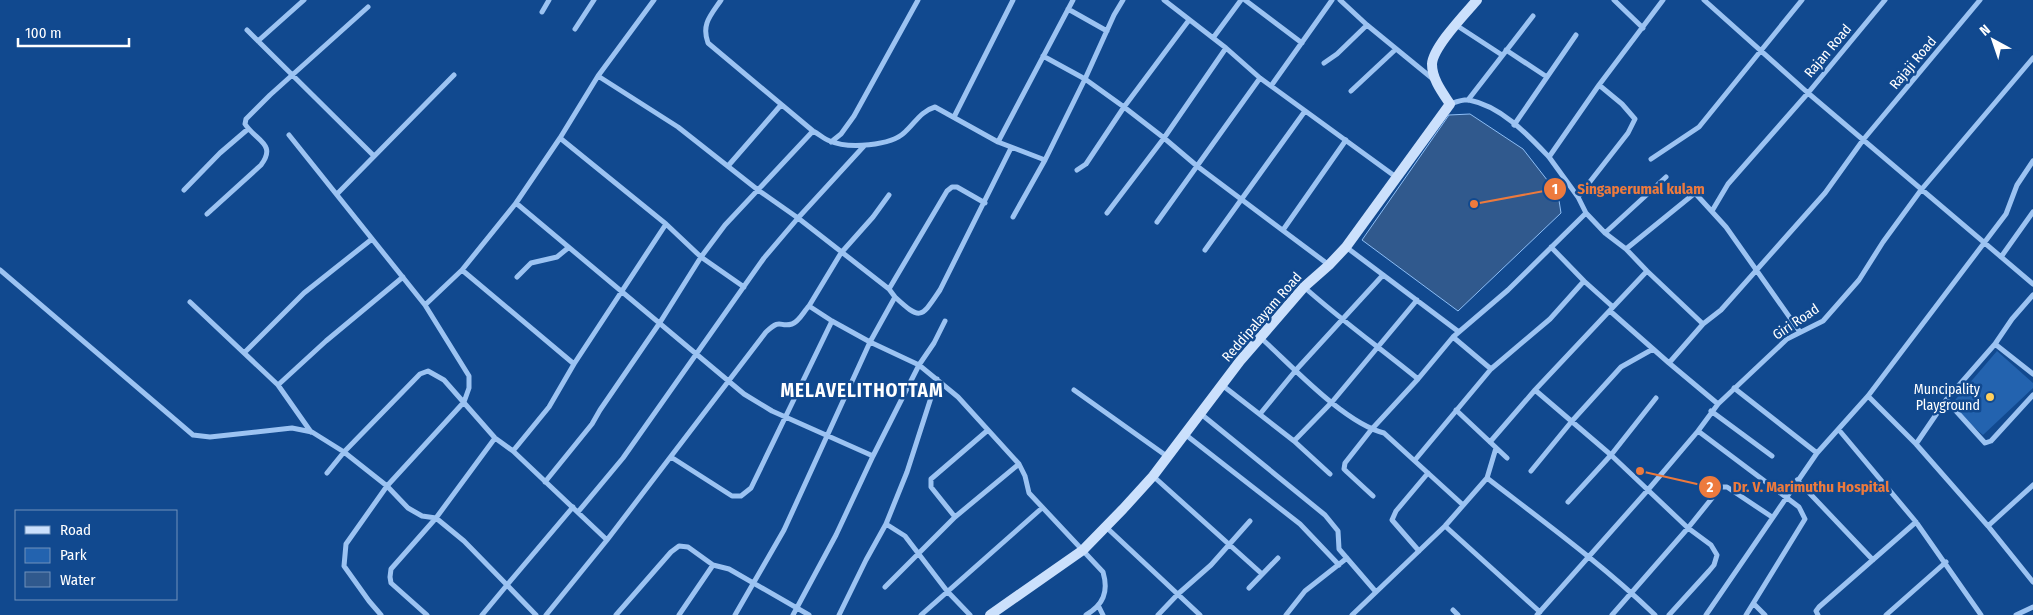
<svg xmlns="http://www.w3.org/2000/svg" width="2033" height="615" font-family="'Fira Sans Condensed',sans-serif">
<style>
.green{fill:#2363af}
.water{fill:#30598d;stroke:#8dbef6}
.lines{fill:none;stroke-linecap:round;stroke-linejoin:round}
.minor{stroke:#9cc3f2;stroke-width:5}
.secondary{stroke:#cbe0fc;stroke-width:10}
.poi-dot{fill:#ffd05d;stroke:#11498f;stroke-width:2}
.labels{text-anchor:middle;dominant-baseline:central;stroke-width:5;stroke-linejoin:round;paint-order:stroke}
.street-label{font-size:14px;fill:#fff;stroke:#11498f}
.poi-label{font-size:14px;fill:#fff;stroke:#11498f;text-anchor:end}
.district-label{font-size:19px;font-weight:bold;letter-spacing:1px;fill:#fff;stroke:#11498f}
.leader{fill:none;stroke:#ed7a3d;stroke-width:2}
.callout-dot{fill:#ed7a3d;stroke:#11498f;stroke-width:2}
.mark-label{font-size:15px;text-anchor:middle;font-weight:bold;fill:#fff}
.callout-label{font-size:15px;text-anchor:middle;font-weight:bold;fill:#ed7a3d;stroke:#11498f;stroke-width:5;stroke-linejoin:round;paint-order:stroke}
</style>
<rect width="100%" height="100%" fill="#11498f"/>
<path class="green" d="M1997,351L2033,383V388L1983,435L1950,406Z"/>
<path class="water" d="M1470,114L1523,149L1558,194L1561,213L1458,311L1362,240L1449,115Z"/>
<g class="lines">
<path class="minor" d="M654,0L598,76L560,138L516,203L744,394L772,411L873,456
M721,0C711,15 701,24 708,43L813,131C819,134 824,139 830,141C848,149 891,146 905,132C915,123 921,111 935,107L998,142L1073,0
M1164,0L1226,48L1260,78L1396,177
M1245,0L1302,43
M1340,0L1367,25L1433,79
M1614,0L1643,28
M1704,0L1808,93L2033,284
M1068,9L1107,31
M542,12L549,0
M1456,25L1502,55
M575,29L594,0
M247,30L373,155
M1213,38L1241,0
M258,41L304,0
M1506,50L1547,77
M1043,56L1085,79L1124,107L1164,138L1197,166L1329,265
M1324,63L1337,54L1367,25
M1599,85L1622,104L1635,119L1628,133L1578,197L1586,213L1605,233L1626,249L1647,271L1703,324L1721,310L1825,193L1863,140L1980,0
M1271,86L1332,0
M1351,91L1396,49
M1468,100L1533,16
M1450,104C1456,102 1464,99 1469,100C1501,106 1528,135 1549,157L1599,85L1663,0
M954,117L1013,0
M1514,125L1576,35
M289,135L425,305L469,376V388L464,402L387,486L346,544L344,566L369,601L381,615
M560,138L666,224L701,257L744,287
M831,142L841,134L854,116L918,0
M998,142L1045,160L1085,79L1114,15L1123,0
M864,146L798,218L889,289
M1549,157L1578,197
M1651,159L1699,127L1802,0
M728,166L781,105
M1077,170L1086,164L1124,107L1189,20
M184,190L220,153L248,129
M338,193L454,75
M889,195L873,217L841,253L809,306L832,321L870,342L919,365L958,397L1019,464L1025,476L1029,493L1103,572C1109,592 1103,605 1086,615
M1712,211L1728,184L1808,93L1885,0
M1107,213L1164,138L1226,48
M207,214L261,165C277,144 256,141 245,124L246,119L270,95L368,7
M1013,217L1045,160
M1157,222L1260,78
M1283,230L1346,140
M1605,233L1666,177
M1346,247L1459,332
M1626,249L1695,193L1726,227L1800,332
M1205,250L1305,111
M2001,257L2033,212
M0,270L193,435L210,437L292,428L312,432L344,452L387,486L408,508L422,516L436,518L464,541L507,585L482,615
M462,270L574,364
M1647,271L1535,390L1611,455L1688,528L1711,545L1717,555L1714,565L1709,571L1669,615
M517,277L531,263L557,257L568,248
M1584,281L1613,307
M1304,287C1341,320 1380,348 1418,379L1453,337L1508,290L1586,213
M2033,295L2012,319L1995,344L2033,374
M895,297C921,321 921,318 940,290L1011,148
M190,302L278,385L311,432
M425,305L462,270L516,203
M1610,311L1669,363
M1703,324L1669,363L1718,404
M1453,337L1491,369
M1261,338C1292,366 1344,423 1384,433L1463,505
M244,353L304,293L372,239
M278,385L326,341L403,277
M1222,385L1294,441L1330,474
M1734,388L1817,453
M1074,390L1168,457
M1868,396L1916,444L1988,526L2033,485
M1946,400L1985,443L1991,441L2033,395
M1456,410L1507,458
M1711,411L1772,456
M1201,414L1325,515L1338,531L1339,549L1376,592
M1260,414L1296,370L1383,275
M1839,430L1916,522L1981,615
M1698,431L1799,507L1805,519L1746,615
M1186,435L1300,524L1339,565
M1294,441L1332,402L1417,300
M1490,442L1535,390
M1916,444L1946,400L1995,344
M513,451L549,407L574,364L666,224
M671,457L732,496H741L751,488L832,321
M1415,460L1491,369L1550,319L1584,281L1551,247
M1531,471L1572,421L1621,367L1653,349
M327,473L344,452L420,374L428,371L444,380L495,438L513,451L607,540
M1153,476L1262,574
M1487,478C1544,522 1603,565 1655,615
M1797,480L1873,560
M545,482L592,424L600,410L659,324L701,257L725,225L813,131
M1373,496L1347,472L1344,469L1345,463L1371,430L1418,379
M1568,502L1611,455L1656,398
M578,512L623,458L764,258L798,218L758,190L678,127L598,76
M955,517L931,487V479L988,430
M886,524L907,472L937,379
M1445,526L1540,612
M1988,526L2033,582
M1106,527L1200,615
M1419,551L1392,520L1396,511L1428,473
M885,587L955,517L1019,464
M1249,588L1278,558
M1754,604L1765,615
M1099,607L1103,615
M1453,610L1458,615
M427,615L391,583L390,577L391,569L436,518L495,438
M536,615L507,585L573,507
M546,615L607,540L766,332C782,317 779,328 792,324C799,322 804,311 809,306
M616,615L671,552L679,546L688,547L713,565
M679,615L713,565L729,569L809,615
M735,615L784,530L870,342L895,297L889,289L947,191L952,187H957L985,203
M793,615L836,535L873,456L919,365L934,343L945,321
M839,615L866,560L886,524L905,536L947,591L970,615
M921,615L1042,508
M1158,615L1178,594L1211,565L1250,521
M1286,615L1305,591L1347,558
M1352,615L1445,526L1487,478L1496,448
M1537,615L1647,491L1698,431L1718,404L1787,339L1823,321L1859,280L1883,242L1921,190L2033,58
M1612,615L1688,528L1721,487H1727L1772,517
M1706,615L1817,453L1868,396L2006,214L2017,185L2033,161
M1818,615L1816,611L1819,607L1916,522
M1886,615L1946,562
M2016,615L2033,607"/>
<path class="secondary" d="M990,615L1083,550L1123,509L1153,476L1240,361L1304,287L1329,265L1346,247L1450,104C1442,92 1432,79 1432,64C1433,47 1466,13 1477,0"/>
</g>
<circle class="poi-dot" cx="1990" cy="397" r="5"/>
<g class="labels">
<g class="street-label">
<text transform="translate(1828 51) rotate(-50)">Rajan Road</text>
<text transform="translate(1913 63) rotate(-50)">Rajaji Road</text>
<text transform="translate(1262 317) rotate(-49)">Reddipalayam Road</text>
<text transform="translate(1796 322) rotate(-34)">Giri Road</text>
</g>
<g class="poi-label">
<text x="1980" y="389">Muncipality<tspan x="1980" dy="16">Playground</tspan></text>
</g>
<g class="district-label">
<text x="862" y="390">MELAVELITHOTTAM</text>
</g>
</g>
<path class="leader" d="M1474 204L1555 189M1640 471L1710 487"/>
<g class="callout-dot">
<circle cx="1474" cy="204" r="5"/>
<circle cx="1640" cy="471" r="5"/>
<circle cx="1555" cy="189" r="12"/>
<circle cx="1710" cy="487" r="12"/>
</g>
<g class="mark-label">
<text x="1555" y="194">1</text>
<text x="1710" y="492">2</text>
</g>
<g class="callout-label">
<text x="1641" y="194">Singaperumal kulam</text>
<text x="1811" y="492">Dr. V. Marimuthu Hospital</text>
</g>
<rect x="15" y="510" width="162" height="90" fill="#11498f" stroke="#7092bc"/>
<rect x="25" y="526" width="25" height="8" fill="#cbe0fc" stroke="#7092bc"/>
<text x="60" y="535" font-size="15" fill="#ffffff">Road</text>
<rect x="25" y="548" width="25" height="15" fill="#2363af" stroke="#7092bc"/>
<text x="60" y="560" font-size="15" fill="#ffffff">Park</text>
<rect x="25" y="572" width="25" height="15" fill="#30598d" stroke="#7092bc"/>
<text x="60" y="585" font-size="15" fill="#ffffff">Water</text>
<g transform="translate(1993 40) rotate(320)" stroke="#11498f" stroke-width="4" paint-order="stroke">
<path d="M0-4L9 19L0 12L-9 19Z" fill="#ffffff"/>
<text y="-8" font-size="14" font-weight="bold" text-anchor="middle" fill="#ffffff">N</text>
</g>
<path d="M18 38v8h111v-8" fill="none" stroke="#ffffff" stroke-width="2.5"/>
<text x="25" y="38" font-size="15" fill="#ffffff" stroke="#11498f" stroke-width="4" paint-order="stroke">100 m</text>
</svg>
